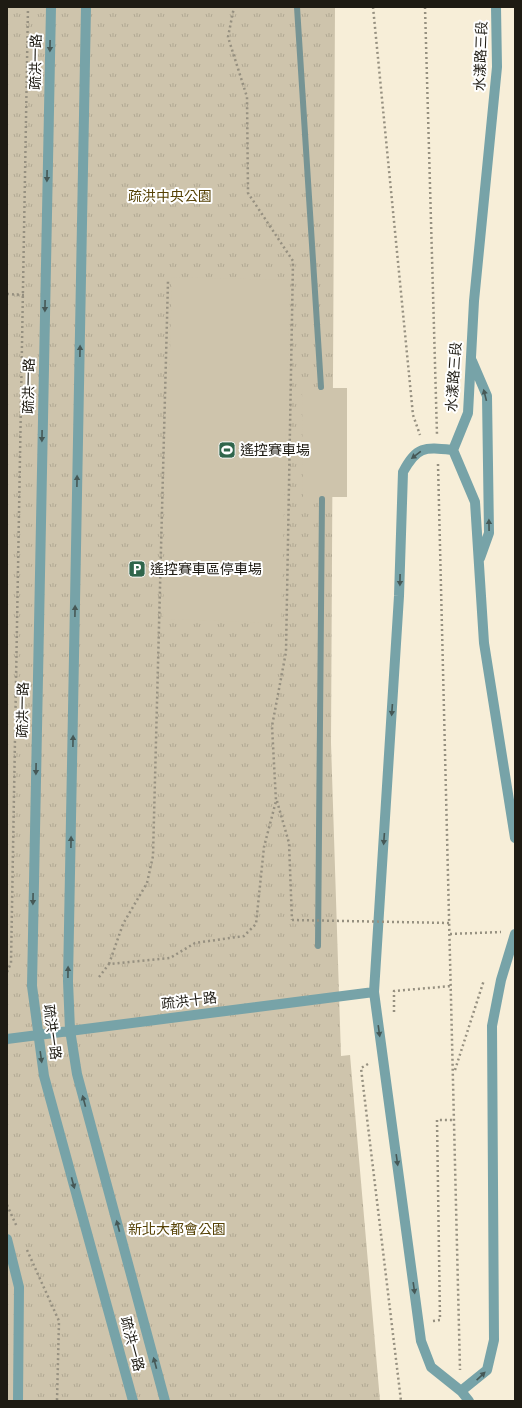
<svg xmlns="http://www.w3.org/2000/svg" width="522" height="1408" font-family="Karla,'Noto Sans TC',sans-serif">
<style>
.grass{fill:url(#grass-tufts)}
.pitch{fill:#cec4ac}
.lines{fill:none;stroke-linecap:round;stroke-linejoin:round}
.stream{stroke:#769494;stroke-width:6}
.path{stroke:#969080;stroke-width:2.5;stroke-dasharray:2 3;stroke-linecap:butt}
.minor{stroke:#77a3a8;stroke-width:10}
.path-bridge{stroke:#969080;stroke-width:2.5;stroke-dasharray:2 3;stroke-linecap:butt}
.oneway{fill:#465856}
.labels{text-anchor:middle;dominant-baseline:central;stroke-width:4;stroke-linejoin:round;paint-order:stroke}
.street-label{font-size:14px;fill:#1e1b13;stroke:#fff}
.park-label{font-size:14px;fill:#564206;stroke:#fff}
.poi-label{font-size:14px;fill:#1e1b13;stroke:#fff;text-anchor:start}
</style>
<defs>
<pattern id="grass-tufts" width="24" height="20" patternUnits="userSpaceOnUse"><rect width="24" height="20" fill="#cec4ac"/><path d="M3 7l-1-3M5 7V3M7 7l1-3M15 17l-1-3M17 17v-4M19 17l1-3" fill="none" stroke="#b0a893"/></pattern>
</defs>
<rect width="100%" height="100%" fill="#f7eed8"/>
<path class="grass" d="M7,7H335L331,743L341,1056L350,1055L380,1401H7Z"/>
<path class="pitch" d="M172,277L290,280L281,623L163,619Z
M302,388H347V497H303Z"/>
<g class="lines">
<path class="stream" d="M297,7L321,387
M318,946L322,499"/>
<path class="path" d="M373,7L413,415L420,435
M425,7L437,435
M7,294L24,295
M438,464L460,1370
M277,801L289,843L292,920
M450,934L501,932
M109,964L123,924L147,883L153,856L168,281
M7,972L11,963L28,7
M99,977L109,964L170,958L195,943L244,936L256,924L264,847L276,801L272,726L286,652L293,261L248,193L247,97L228,37L234,7
M394,1012V991L452,986
M368,1064L361,1068L401,1401
M455,1070L484,980
M7,1205L17,1227
M27,1250L59,1321L57,1401
M433,1321L440,1320L437,1120H453"/>
<path class="minor" d="M51,7L32,986L44,1076L133,1401
M86,7L68,981L70,1030L77,1074L165,1401
M496,7L497,67L474,301L468,413L453,450L475,502L484,643L515,838
M472,361L487,396L489,533L480,558
M453,450C424,447 417,446 403,472L399,596L374,992L421,1341L431,1367L461,1391L487,1370L494,1340L492,1026L501,980L515,934
M7,1039L374,992
M7,1239L19,1287L18,1401
M461,1391L469,1401"/>
<path class="path-bridge" d="M292,920L450,923"/>
</g>
<defs><path id="oneway-solid" d="M-6-.8H1V-3.2L6.5 0L1 3.2V.8H-6Z"/></defs>
<g class="oneway">
<use href="#oneway-solid" transform="translate(50 46) rotate(91)"/>
<use href="#oneway-solid" transform="translate(47 176) rotate(91)"/>
<use href="#oneway-solid" transform="translate(45 306) rotate(91)"/>
<use href="#oneway-solid" transform="translate(80 351) rotate(-89)"/>
<use href="#oneway-solid" transform="translate(485 395) rotate(-104)"/>
<use href="#oneway-solid" transform="translate(42 436) rotate(91)"/>
<use href="#oneway-solid" transform="translate(416 455) rotate(143)"/>
<use href="#oneway-solid" transform="translate(77 481) rotate(-89)"/>
<use href="#oneway-solid" transform="translate(489 525) rotate(-91)"/>
<use href="#oneway-solid" transform="translate(400 580) rotate(91)"/>
<use href="#oneway-solid" transform="translate(75 611) rotate(-89)"/>
<use href="#oneway-solid" transform="translate(392 710) rotate(94)"/>
<use href="#oneway-solid" transform="translate(73 741) rotate(-89)"/>
<use href="#oneway-solid" transform="translate(36 769) rotate(91)"/>
<use href="#oneway-solid" transform="translate(384 839) rotate(94)"/>
<use href="#oneway-solid" transform="translate(71 842) rotate(-89)"/>
<use href="#oneway-solid" transform="translate(33 899) rotate(91)"/>
<use href="#oneway-solid" transform="translate(68 972) rotate(-89)"/>
<use href="#oneway-solid" transform="translate(379 1031) rotate(82)"/>
<use href="#oneway-solid" transform="translate(41 1057) rotate(82)"/>
<use href="#oneway-solid" transform="translate(84 1101) rotate(-105)"/>
<use href="#oneway-solid" transform="translate(397 1160) rotate(82)"/>
<use href="#oneway-solid" transform="translate(73 1183) rotate(75)"/>
<use href="#oneway-solid" transform="translate(118 1226) rotate(-105)"/>
<use href="#oneway-solid" transform="translate(414 1288) rotate(82)"/>
<use href="#oneway-solid" transform="translate(155 1363) rotate(-105)"/>
<use href="#oneway-solid" transform="translate(481 1376) rotate(-43)"/>
</g>
<defs>
<g id="stadium-square" transform="scale(0.9)"><rect x="-9" y="-9" width="18" height="18" rx="4" fill="#2f654b" stroke="#fff"/><path d="M0-5a6.5 5 0 1 0 0 10a6.5 5 0 1 0 0-10ZM-3.5-1.8h7v3.6h-7Z" fill="#fff"/></g>
<g id="parking-square" transform="scale(0.9)"><rect x="-9" y="-9" width="18" height="18" rx="4" fill="#2f654b" stroke="#fff"/><path d="M-3.5-5.5H1a3.5 3.5 0 0 1 0 7H-1V5.5H-3.5ZM-1-3.4V-.6H.8a1.4 1.4 0 0 0 0-2.8Z" fill="#fff"/></g>
</defs>
<g fill-rule="evenodd">
<use href="#stadium-square" x="227" y="450"/>
<use href="#parking-square" x="137" y="569"/>
</g>
<g class="labels">
<g class="street-label">
<text transform="translate(481 56) rotate(-88)">水漾路三段</text>
<text transform="translate(36 62) rotate(-89)">疏洪一路</text>
<text transform="translate(454 377) rotate(-86)">水漾路三段</text>
<text transform="translate(29 386) rotate(-89)">疏洪一路</text>
<text transform="translate(23 710) rotate(-89)">疏洪一路</text>
<text transform="translate(189 1001) rotate(-7)">疏洪十路</text>
<text transform="translate(52 1032) rotate(82)">疏洪一路</text>
<text transform="translate(132 1344) rotate(75)">疏洪一路</text>
</g>
<g class="park-label">
<text x="170" y="196">疏洪中央公園</text>
<text x="177" y="1229">新北大都會公園</text>
</g>
<g class="poi-label">
<text x="240" y="450">遙控賽車場</text>
<text x="150" y="569">遙控賽車區停車場</text>
</g>
</g>
<rect width="522" height="1408" fill="none" stroke="#1e1b13" stroke-width="16"/>
</svg>
